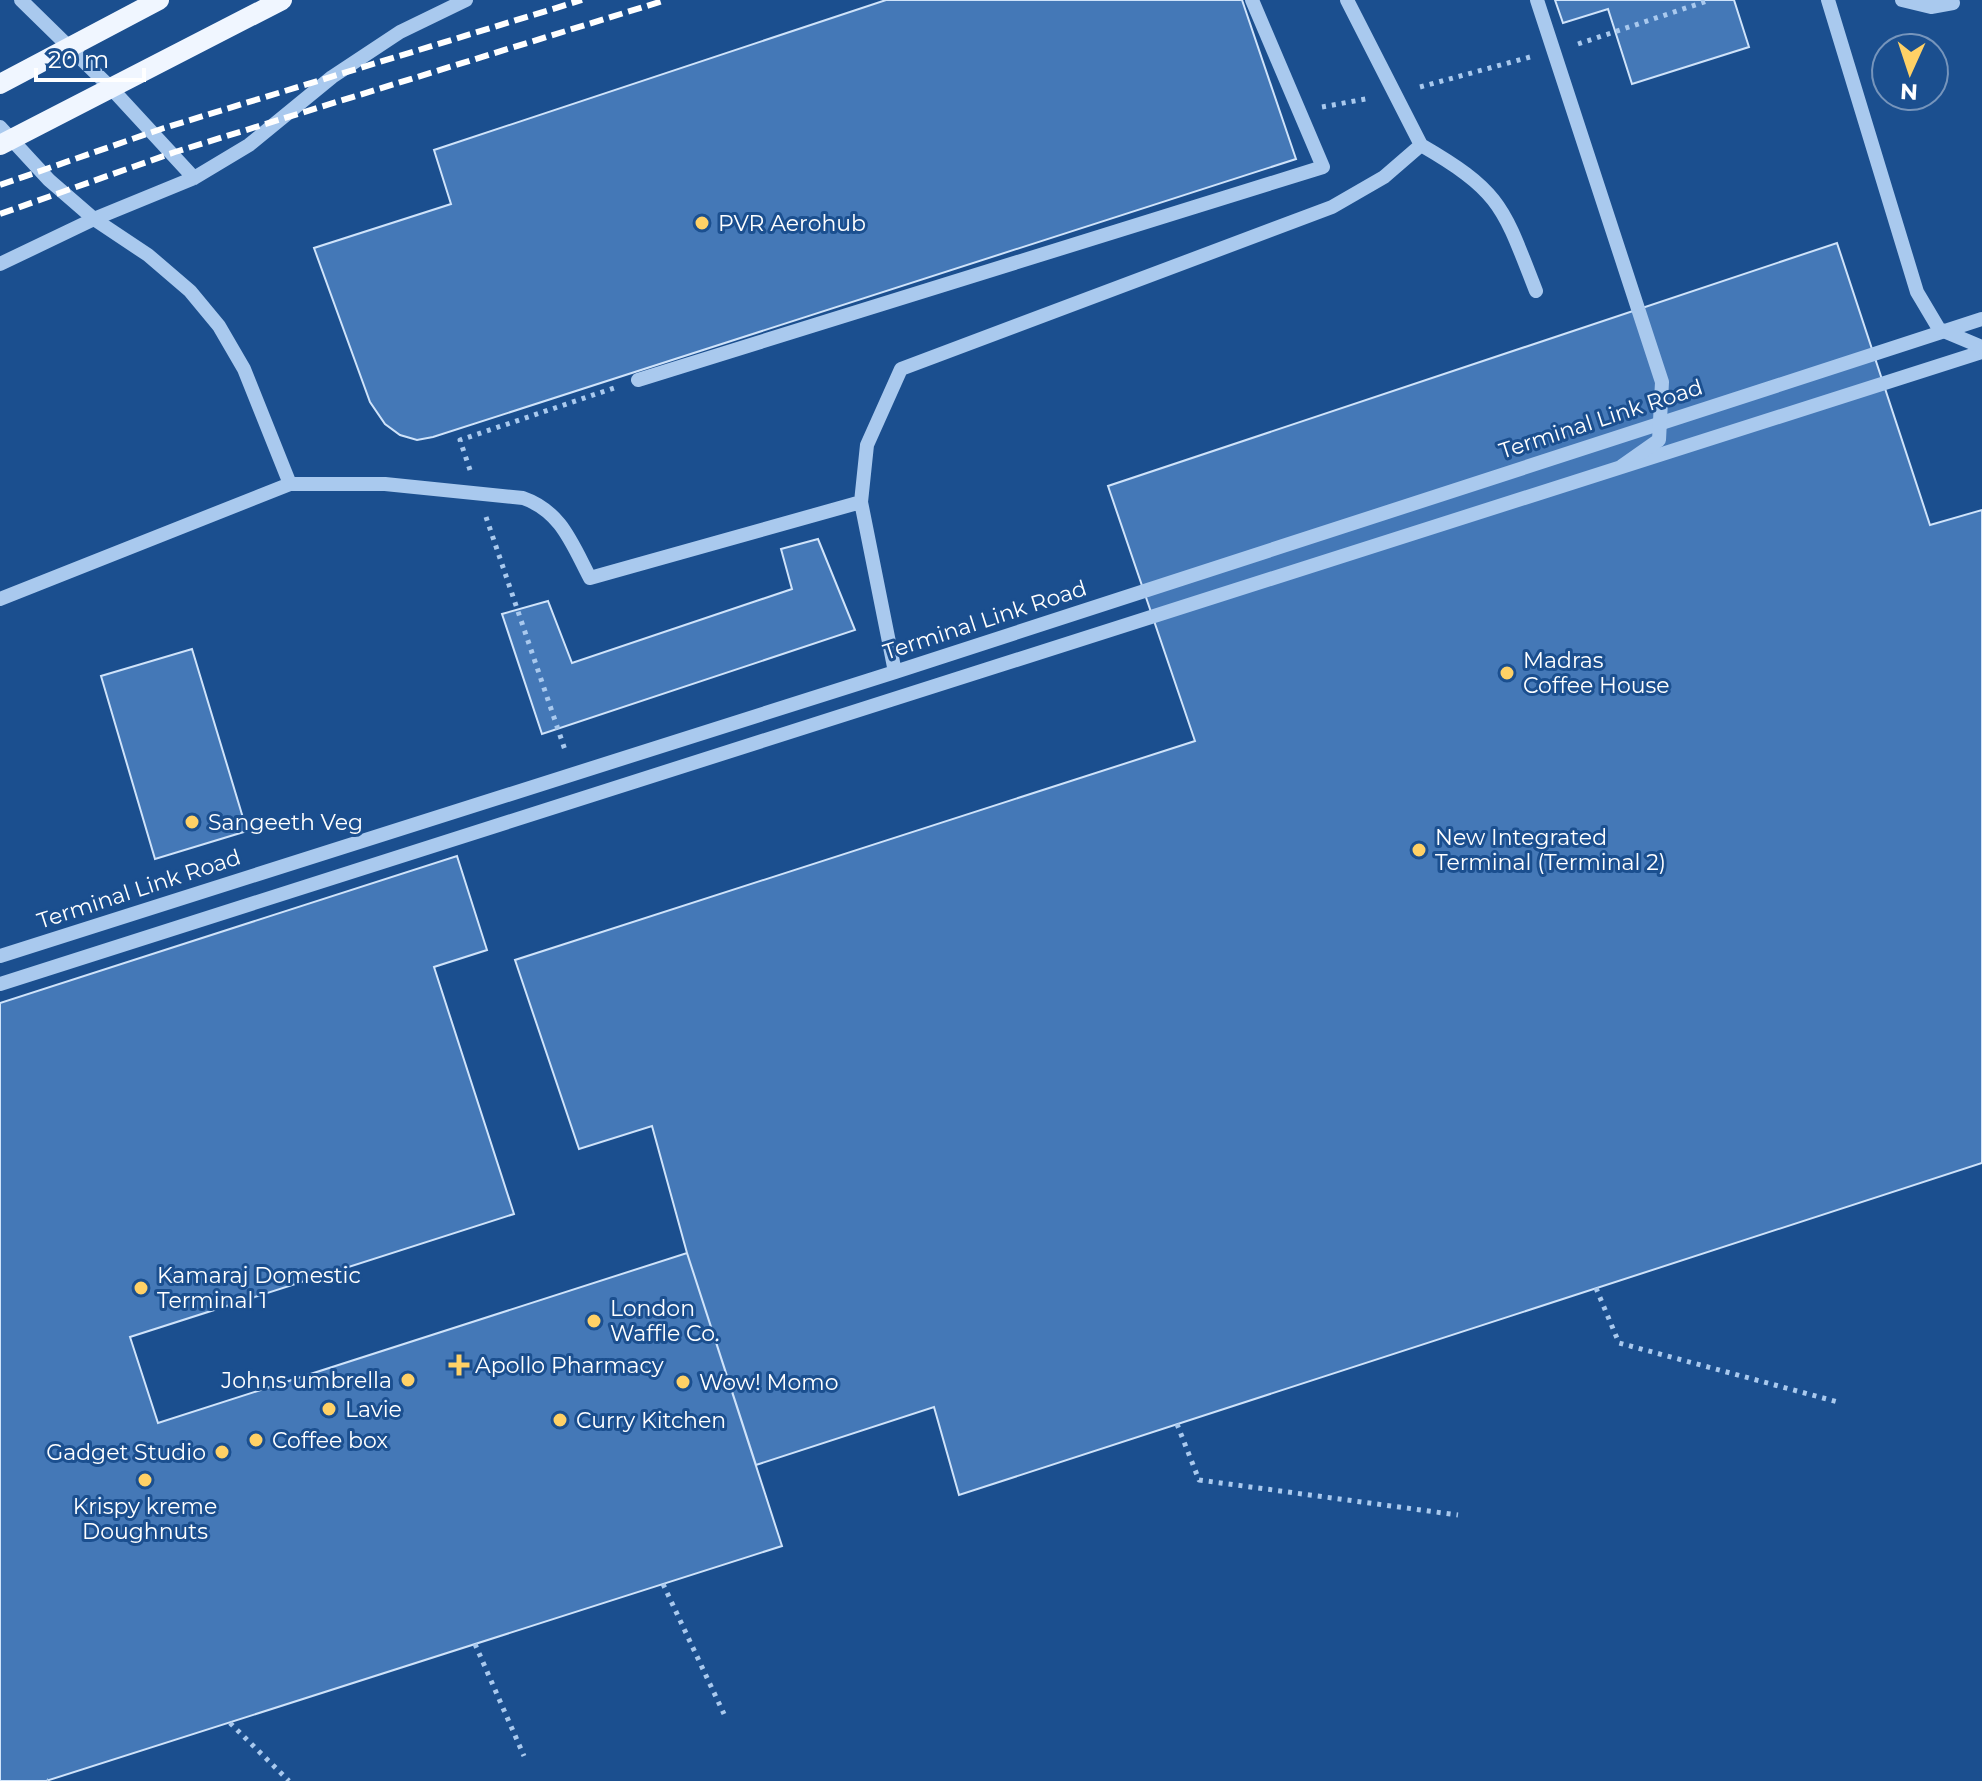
<svg xmlns="http://www.w3.org/2000/svg" width="1982" height="1781" font-family="Montserrat,sans-serif">
<style>
.building{fill:#4478b7;stroke:#cfe3fa;stroke-width:2}
.lines{fill:none;stroke-linecap:round;stroke-linejoin:round}
.path{stroke:#a9c9ee;stroke-width:5;stroke-dasharray:4 6;stroke-linecap:butt}
.minor{stroke:#a9c9ee;stroke-width:14}
.major{stroke:#f0f6ff;stroke-width:20}
.rail{stroke:#fff;stroke-width:6;stroke-dasharray:14 6;stroke-linecap:butt}
.minor-bridge{stroke:#a9c9ee;stroke-width:14}
.major-bridge{stroke:#f0f6ff;stroke-width:20}
.poi-dot{fill:#ffd166;stroke:#1b4f8f;stroke-width:3}
.labels{text-anchor:middle;dominant-baseline:central;stroke-width:6;stroke-linejoin:round;paint-order:stroke}
.poi-label{font-size:22px;fill:#fff;stroke:#1b4f8f;text-anchor:start}
.street-label{font-size:22px;fill:#fff;stroke:#1b4f8f}
</style>
<rect width="100%" height="100%" fill="#1b4f8f"/>
<path class="building" d="M886,0H1242L1296,159L433,437L417,440L400,435L385,424L370,402L314,248L451,204L434,150Z
M1555,0H1734L1749,47L1632,84L1608,9L1563,23Z
M1837,243L1930,525L1982,510V1163L959,1495L934,1407L756,1465L687,1253L652,1126L579,1149L515,960L1195,741L1108,486Z
M818,539L855,630L542,734L502,614L548,601L572,663L792,589L781,549Z
M192,649L247,831L155,859L101,676Z
M457,856L487,950L434,967L514,1214L130,1337L158,1423L687,1253L782,1546L46,1781H0V1003Z"/>
<g class="lines">
<path class="path" d="M1578,44L1710,0
M1420,87L1530,57
M1322,107L1371,98
M470,470L460,440L614,388
M486,517L565,750
M1596,1288L1619,1343L1838,1402
M1177,1424L1199,1480L1458,1515
M663,1584L724,1714
M475,1644L524,1756
M230,1723L289,1781
M47,1781H48"/>
<path class="minor" d="M21,0L111,88L194,178
M1902,0L1931,7L1953,3
M0,127L49,180L94,219L148,255L190,291L219,326L244,369L290,484
M1421,145C1502,192 1503,207 1536,291
M0,264L94,219L194,178L249,145L332,77L400,32L466,0
M638,380L1323,167L1252,0
M0,599L290,484H385L523,498C561,511 572,544 590,578L861,502
M895,672L861,502L867,445L901,369L1332,207L1384,177L1421,145L1347,0
M0,956L895,672L1982,319
M0,984L1982,352"/>
<path class="major" d="M0,145L282,0"/>
<path class="rail" d="M0,185L164,128L582,0
M0,214L175,152L666,0"/>
<path class="minor-bridge" d="M1537,0L1662,382L1659,440L1622,466
M1828,0L1917,292L1939,329L1982,347"/>
<path class="major-bridge" d="M0,84L159,0"/>
</g>
<g class="poi-dot">
<circle cx="702" cy="223" r="8"/>
<circle cx="1507" cy="673" r="8"/>
<circle cx="192" cy="822" r="8"/>
<circle cx="1419" cy="850" r="8"/>
<circle cx="141" cy="1288" r="8"/>
<circle cx="594" cy="1321" r="8"/>
<path d="M455 1353h8v8h8v8h-8v8h-8v-8h-8v-8h8z"/>
<circle cx="408" cy="1380" r="8"/>
<circle cx="683" cy="1382" r="8"/>
<circle cx="329" cy="1409" r="8"/>
<circle cx="560" cy="1420" r="8"/>
<circle cx="256" cy="1440" r="8"/>
<circle cx="222" cy="1452" r="8"/>
<circle cx="145" cy="1480" r="8"/>
</g>
<g class="labels">
<g class="poi-label">
<text x="718" y="223">PVR Aerohub</text>
<text x="1523" y="660">Madras<tspan x="1523" dy="25">Coffee House</tspan></text>
<text x="208" y="822">Sangeeth Veg</text>
<text x="1435" y="837">New Integrated<tspan x="1435" dy="25">Terminal (Terminal 2)</tspan></text>
<text x="157" y="1275">Kamaraj Domestic<tspan x="157" dy="25">Terminal 1</tspan></text>
<text x="610" y="1308">London<tspan x="610" dy="25">Waffle Co.</tspan></text>
<text x="475" y="1365">Apollo Pharmacy</text>
<text x="392" y="1380" text-anchor="end">Johns umbrella</text>
<text x="699" y="1382">Wow! Momo</text>
<text x="345" y="1409">Lavie</text>
<text x="576" y="1420">Curry Kitchen</text>
<text x="272" y="1440">Coffee box</text>
<text x="206" y="1452" text-anchor="end">Gadget Studio</text>
<text x="145" y="1506" text-anchor="middle">Krispy kreme<tspan x="145" dy="25">Doughnuts</tspan></text>
</g>
<g class="street-label">
<text transform="translate(1601 419) rotate(-18)">Terminal Link Road</text>
<text transform="translate(985 620) rotate(-18)">Terminal Link Road</text>
<text transform="translate(139 889) rotate(-18)">Terminal Link Road</text>
</g>
</g>
<g transform="translate(1910 72) rotate(183)"><circle r="38" fill="#1b4f8f" stroke="#7695bc" stroke-width="2"/>
<path d="M0-6L14 30L0 20L-14 30Z" fill="#ffd166"/>
<text y="-12" font-size="22" font-weight="bold" text-anchor="middle" fill="#ffffff">N</text>
</g>
<path d="M36 68v12h108v-12" fill="none" stroke="#ffffff" stroke-width="4"/>
<text x="48" y="68" font-size="24" fill="#ffffff" stroke="#1b4f8f" stroke-width="6" paint-order="stroke">20 m</text>
</svg>
